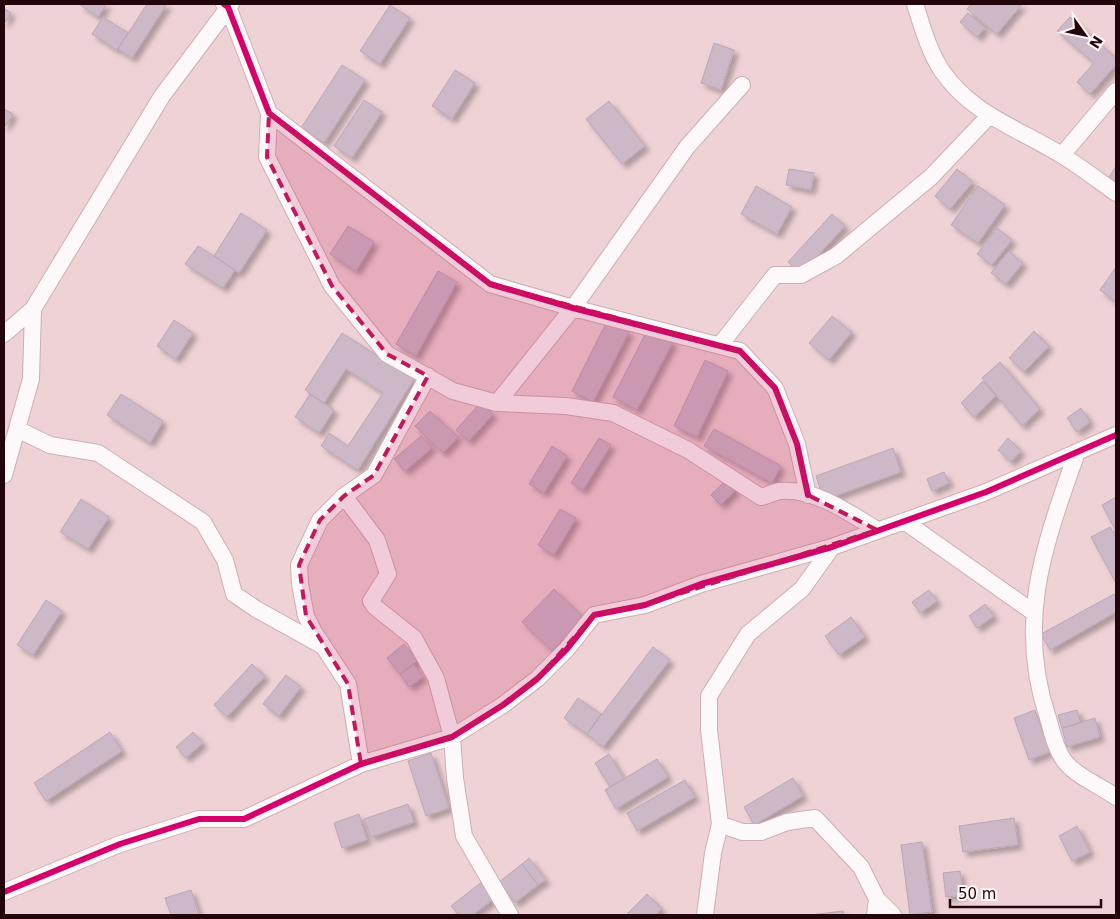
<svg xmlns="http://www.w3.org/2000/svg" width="1120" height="919" font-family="'DejaVu Sans',sans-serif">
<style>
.building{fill:#ccb8c6;stroke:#bba7b5;filter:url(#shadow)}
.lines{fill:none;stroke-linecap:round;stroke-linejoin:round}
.street-casing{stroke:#ccafb4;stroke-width:18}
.street{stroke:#fdf8f9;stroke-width:16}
.cycleway-casing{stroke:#fef5f6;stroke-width:9}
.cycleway{stroke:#d6006c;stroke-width:6}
.marked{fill:#c2185b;fill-opacity:0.2;stroke:#c2185b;stroke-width:4;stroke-dasharray:10 6;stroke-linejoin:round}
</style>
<defs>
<filter id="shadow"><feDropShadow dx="4.5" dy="4.5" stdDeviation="2.5" flood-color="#0004"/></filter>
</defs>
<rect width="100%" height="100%" fill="#efd2d6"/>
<path class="building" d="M79,4H107L98,17Z
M147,4H167L132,58L118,49Z
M971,4H1022L997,34L967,9Z
M390,5L410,18L380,64L360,51Z
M4,8L11,13L4,24Z
M968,13L985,28L977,37L960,22Z
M103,17L128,33L117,50L92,34Z
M1070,17L1116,58V65L1090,94L1077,82L1094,63L1057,31Z
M714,43L734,50L721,90L701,83Z
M342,65L365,80L324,143L301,128Z
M455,70L475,83L452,119L432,106Z
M364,100L382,112L352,158L334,146Z
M609,101L645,146L622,164L586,119Z
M4,109L13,114L4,128Z
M1116,166V186L1107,180Z
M789,169L814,173L811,190L786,185Z
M957,169L973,182L950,209L935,196Z
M756,186L792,207L777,234L741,214Z
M978,186L1005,205L978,243L951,225Z
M241,213L267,230L239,273L214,256Z
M832,214L845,226L801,274L788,262Z
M348,226L374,242L356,271L330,254Z
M997,228L1012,240L992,265L977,254Z
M198,246L235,270L223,288L185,264Z
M1009,251L1023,263L1006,284L991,273Z
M1116,267V302L1100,290Z
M438,271L457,282L416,356L396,344Z
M832,316L852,332L829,360L809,343Z
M174,320L193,333L176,359L157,346Z
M607,321L629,332L593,402L572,391Z
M648,329L673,342L637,410L613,397Z
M1034,331L1049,346L1024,372L1009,358Z
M342,333L414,379L358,470L321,446L329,433L348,446L383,393L346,369L324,403L305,390Z
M705,360L728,371L697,437L674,426Z
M1000,362L1040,409L1022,426L982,378Z
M983,381L996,396L974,417L961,403Z
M121,394L163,421L150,443L107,415Z
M310,394L334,410L319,433L295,417Z
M480,403L493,414L469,441L456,430Z
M1081,408L1090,422L1077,432L1067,418Z
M430,411L458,437L443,453L415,426Z
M714,429L781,466L772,483L704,446Z
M421,436L432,448L405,471L394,459Z
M599,438L611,445L583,490L571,483Z
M1008,438L1021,451L1011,462L998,450Z
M552,446L567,456L544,493L529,484Z
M893,448L901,472L824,500L816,476Z
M944,472L949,483L932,491L927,479Z
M726,480L736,490L721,505L711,495Z
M1116,497V531L1102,505Z
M81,499L109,517L88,549L60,532Z
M560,509L576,518L554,555L538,545Z
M1110,527L1116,538V583L1091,537Z
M554,589L584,618L552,651L522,622Z
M929,590L937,601L920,613L912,602Z
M1114,594L1116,598V612L1050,650L1041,634Z
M46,600L62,611L33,655L17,645Z
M985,604L994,616L977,628L969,616Z
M851,617L865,637L839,655L825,636Z
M404,644L418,660L400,674L387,658Z
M653,647L670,660L603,747L587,734Z
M252,664L265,676L227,717L214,705Z
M414,665L423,677L409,687L400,674Z
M286,675L301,687L279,716L263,704Z
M578,698L601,714L587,734L564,718Z
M1035,710L1050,752L1029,760L1014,718Z
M1077,710L1081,723L1062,728L1058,715Z
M1095,718L1100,737L1067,747L1062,728Z
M110,732L122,751L46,801L34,783Z
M193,732L203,743L186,758L176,747Z
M431,753L449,808L426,816L408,761Z
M609,754L624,779L610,787L595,763Z
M657,759L668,777L616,809L605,790Z
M793,778L803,796L754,825L744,807Z
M685,780L695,797L637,831L627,813Z
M408,804L414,822L371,837L364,819Z
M359,814L367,840L342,848L334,823Z
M1014,818L1018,845L963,852L959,826Z
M1077,826L1090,852L1072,861L1059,836Z
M922,842L932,912L910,915L901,845Z
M529,858L546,880L538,885L522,864Z
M522,864L538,885L515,903L499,882Z
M960,871L963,895L946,897L943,873Z
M483,881L496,897L473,915H459L451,906Z
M191,890L199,915H171L165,898Z
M647,894L662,909L655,915H629L627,914Z
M843,911L844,915H810Z"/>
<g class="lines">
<g class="street-casing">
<path id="street" d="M224,4L228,7L269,113L490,284L573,308L740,351L775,388L797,444L808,495
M915,4C922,26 929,52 942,71C972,115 1020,129 1063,156C1081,167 1099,181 1116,193
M269,113L267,157L332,286L387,354L453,391L497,403L566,406L613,413L688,450L761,497C767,496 773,492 780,491C814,488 850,513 877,530
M1062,155L1116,91
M4,334L33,309L162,96L231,4
M720,345L775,275H801L836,256L931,177L990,115
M497,403L573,308L687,147L742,85
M17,429L50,445L98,453L203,522L225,560L234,594L256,609L321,645
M1077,452C1045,544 1015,620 1048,718C1052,732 1056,751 1066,763C1079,778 1101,786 1116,797
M4,475L31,379L33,309
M344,496L377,540L388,574L371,601L375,607L414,638L436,678L452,737L455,778L464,836L510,915
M904,521L1033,612
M832,547L802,589L748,634L709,696V730L720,824L742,832H761L787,822L815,818L861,867L877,899L875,915
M361,764L348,684L314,632L306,616L300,584L299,565L320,520L344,496L374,475L428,376
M4,892L120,844L199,819H244L361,764L452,737L503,705L537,679L567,649L594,615L645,605L701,584L832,547L986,492L1116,435
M877,899L893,915
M705,915L713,853L720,824"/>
</g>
<use href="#street" class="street"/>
<g class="cycleway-casing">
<path id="cycleway" d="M224,4L228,7L269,113L490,284L573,308L740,351L775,388L797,444L808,495
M4,892L120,844L199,819H244L361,764L452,737L503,705L537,679L567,649L594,615L645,605L701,584L832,547L986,492L1116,435"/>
</g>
<use href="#cycleway" class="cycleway"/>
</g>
<path class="marked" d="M269,113L490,284L740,351L775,388L797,444L808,495L877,530L645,605L594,615L537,679L503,705L452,737L361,764L348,684L306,616L299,565L320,520L344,496L374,475L428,376L387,354L332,286L267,157Z"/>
<rect width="1120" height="919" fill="none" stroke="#23060c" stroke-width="10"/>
<g transform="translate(1085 35) rotate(123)" stroke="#fef5f6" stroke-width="4" paint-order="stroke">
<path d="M0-4L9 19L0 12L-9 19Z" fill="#23060c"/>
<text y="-8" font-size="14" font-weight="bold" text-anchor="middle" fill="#23060c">N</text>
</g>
<path d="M950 899v8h151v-8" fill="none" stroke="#23060c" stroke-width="2.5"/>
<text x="958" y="899" font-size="15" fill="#23060c" stroke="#fef5f6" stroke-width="4" paint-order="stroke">50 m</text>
</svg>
